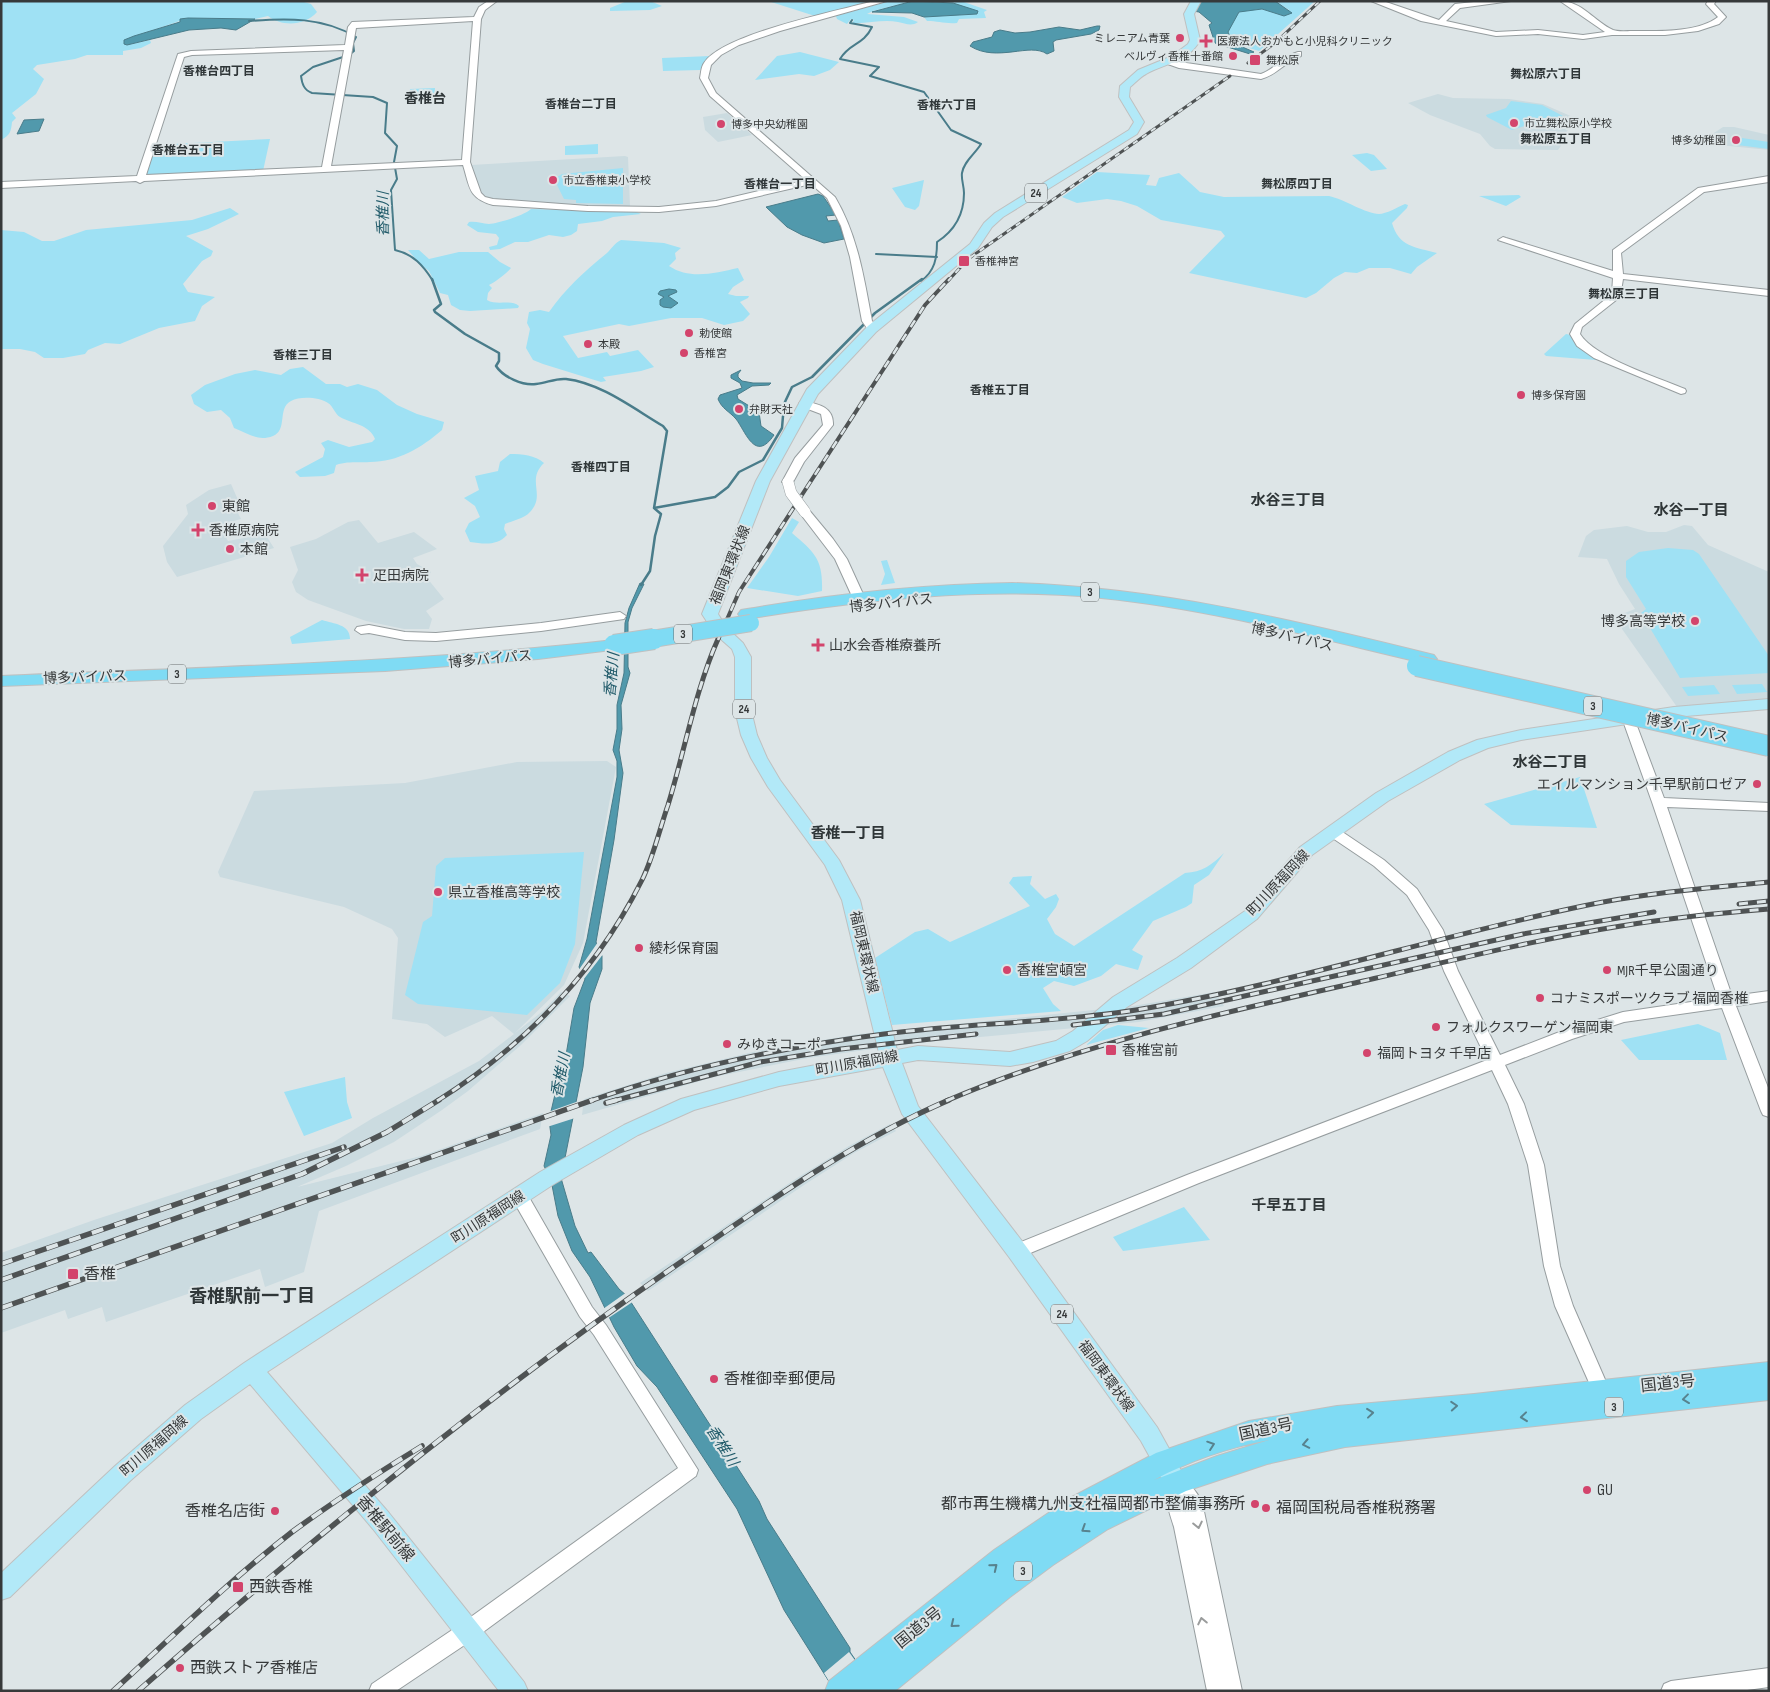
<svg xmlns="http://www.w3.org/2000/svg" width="1770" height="1692" font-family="'Sofia Sans Condensed','Noto Sans JP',sans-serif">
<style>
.built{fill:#cbdbe0}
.green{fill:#9fe1f4}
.water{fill:#5199ac;stroke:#497c8a}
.pier{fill:#dde5e7}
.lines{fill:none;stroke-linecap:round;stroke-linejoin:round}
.stream-far1{stroke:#497c8a;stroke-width:2}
.stream{stroke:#497c8a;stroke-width:2.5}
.minor-casing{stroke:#969d9f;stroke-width:2}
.major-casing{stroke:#bfc0c0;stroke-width:2}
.highway-casing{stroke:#bfc0c0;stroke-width:2}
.minor{fill:#fff;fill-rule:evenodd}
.major{fill:#b2e9f8;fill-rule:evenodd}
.highway{fill:#7fdbf4;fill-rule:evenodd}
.rail-far3-casing{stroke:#4f5354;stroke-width:3}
.rail-far2-casing{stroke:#4f5354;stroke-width:4}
.rail-far1-casing{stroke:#4f5354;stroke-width:5}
.rail-casing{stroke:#4f5354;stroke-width:5.5}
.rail-far3{stroke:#dde5e7;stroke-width:2;stroke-dasharray:5.5;stroke-linecap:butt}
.rail-far2{stroke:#dde5e7;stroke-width:2.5;stroke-dasharray:8;stroke-linecap:butt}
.rail-far1{stroke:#dde5e7;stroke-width:3;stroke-dasharray:9;stroke-linecap:butt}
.rail{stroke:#dde5e7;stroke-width:4;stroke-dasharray:12;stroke-linecap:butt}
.minor-bridge-casing{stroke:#969d9f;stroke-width:12;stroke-linecap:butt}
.highway-bridge-far1-casing{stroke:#bfc0c0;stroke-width:18;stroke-linecap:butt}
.highway-bridge-casing{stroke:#bfc0c0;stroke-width:22;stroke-linecap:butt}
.minor-bridge{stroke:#fff;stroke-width:11}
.highway-bridge-far1{stroke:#7fdbf4;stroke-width:16}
.highway-bridge{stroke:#7fdbf4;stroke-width:20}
.oneway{stroke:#57828e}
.oneway2{stroke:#9a9c9c}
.poi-dot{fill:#d3446c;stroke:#dde5e7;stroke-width:2}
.labels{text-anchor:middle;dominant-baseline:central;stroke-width:4;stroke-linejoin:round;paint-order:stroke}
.far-poi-label{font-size:11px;fill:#36393a;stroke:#dde5e7;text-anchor:start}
.far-neighbourhood-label{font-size:12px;font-weight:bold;fill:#2f3638;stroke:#dde5e7}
.shield{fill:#dde5e7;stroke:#686d6e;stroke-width:1}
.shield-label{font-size:12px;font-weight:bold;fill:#36393a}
.far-quarter-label{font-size:14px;font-weight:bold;fill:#2f3638;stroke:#dde5e7}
.poi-label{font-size:14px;fill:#36393a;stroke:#dde5e7;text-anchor:start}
.street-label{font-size:14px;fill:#36393a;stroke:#dde5e7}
.water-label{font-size:15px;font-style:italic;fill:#215b6a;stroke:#dde5e7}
.neighbourhood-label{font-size:15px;font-weight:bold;fill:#2f3638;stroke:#dde5e7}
.near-poi-label{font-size:16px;fill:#36393a;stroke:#dde5e7;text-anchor:start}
.near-street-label{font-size:16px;fill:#36393a;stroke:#dde5e7}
.near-neighbourhood-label{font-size:18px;font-weight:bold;fill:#2f3638;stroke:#dde5e7}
</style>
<rect width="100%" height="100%" fill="#dde5e7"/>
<path class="built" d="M1438,94L1453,98L1509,99L1543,104L1582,121L1571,126L1561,139L1565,140L1558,150L1495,149L1490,146L1480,134L1430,115L1408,103Z
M727,113L752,135L718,142L705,130L703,117Z
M1723,127H1734L1769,135V150L1699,143Z
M625,156L628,157L630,206H593L497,200L488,198L480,192L471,165Z
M231,484L242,509L237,511L241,519L219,525L228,541L265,534L274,548L177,577L167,562L163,546L188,514L186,505L209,490Z
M359,520L378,543L414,532L437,549L413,558L417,564L431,572L427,578L444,599L426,611L432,619L429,629H404L366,621L308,600L296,592L292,582L298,570L290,547L316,539L348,522Z
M1684,525L1692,526L1708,545L1769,572V699L1677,707L1622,629V614L1635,609L1619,584L1607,559L1578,557L1586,536L1594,530L1627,526L1648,532H1666Z
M607,761L616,767L583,943L564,985L515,1033L543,1011L561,992L570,996L521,1045L468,1091L442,1110L394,1142L346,1166L297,1187L421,1156L543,1113L540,1129L319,1211L304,1272L265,1287L260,1269L106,1322L102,1307L68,1319L65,1310L1,1333V1253L94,1220L332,1143L373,1118L479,1061L514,1034L492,1016L445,1037L427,1024L392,1019L398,938L392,929L344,907L220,877L218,872L254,791L405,783L517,762Z
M1215,992L1224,1006L1139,1022L916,1043L808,1058L714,1077L582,1115L584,1099L666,1073L757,1051L859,1034L1133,1006Z
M890,1124L896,1131L854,1153L804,1185L648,1291L640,1283L797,1178L849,1146Z"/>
<path class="green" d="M1,1H301L311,4L317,12C305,26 282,27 268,16L255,19L188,18L125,40L127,45L150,40L151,43L141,48L123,51V55H87L75,59L37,65L33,69L44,79L36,94L12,113L16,118L12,122C11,132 10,135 1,140Z
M627,1H650L662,6L650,10L610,11V8Z
M768,1H871L815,16Z
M890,1H913L873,11L867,14L904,17L918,22C911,27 905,23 898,22C883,19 867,24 852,23L854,20L851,19L847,24L837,19L836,16Z
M932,1H961L987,10L984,12L986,18L959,19L957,23C945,24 938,21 927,21L924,17L929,15L976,14L953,3Z
M1275,1H1315L1259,51L1233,43L1228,31L1239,11L1262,9L1284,16L1289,10Z
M800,52L839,62L830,70L814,76L799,74L755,80L777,56Z
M710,56L700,70L663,71L662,58Z
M435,88L434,103L408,104L410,89Z
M1511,101L1542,105L1563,116L1549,122L1540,129L1531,124L1512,130L1487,117L1486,115L1506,108Z
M1742,138L1769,142V149L1737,145V143Z
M270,139L263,171L143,177L154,145Z
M598,144V154L565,155V146Z
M1367,153L1374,155L1387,169L1371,171L1352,155Z
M623,168V204L576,203V200L564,199L554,179L562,174Z
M1097,172L1150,175L1146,185L1156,186L1159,178L1179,173L1200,192L1224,197L1329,196C1344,199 1366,214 1379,214C1386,214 1398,207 1405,204L1408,205L1407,208L1392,223C1399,247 1415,247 1437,253L1417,267L1411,274L1390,268H1369L1357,273L1345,272L1334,278L1316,293L1306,298L1189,273L1225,236L1221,231L1161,220L1137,206L1121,201L1107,199L1077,203L1062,197Z
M924,180L919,206L915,210L905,207L892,188Z
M1519,195L1521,197L1506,206L1479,196Z
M230,208L239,214L208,229L186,236L213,251L211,256L202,261L183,284L188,292L215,297L202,306L195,321L159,328L120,344L105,343L88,350L85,354L63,358H44L35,352L20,349H1V230L24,232L42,241H54L86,230L192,220Z
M531,209L636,212L641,214L613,217L602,221L578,224L577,231L571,235L563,237L549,235L528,242H515L500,249L490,250L489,247L497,245L499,238L496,234L478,232L467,225L469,222C477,221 482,224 489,224C499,223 523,216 531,209Z
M621,240L664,243L681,248L675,253L676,259L669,266C690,280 715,273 738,268L744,280L733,287L728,294L736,296H749L748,298L740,302L750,314L743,321L724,325L702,318H671L629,326L619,324L563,336L578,358L607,352L610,356L638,350L654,367L641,371L603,377L606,381L601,382L543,364L533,360L526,348L530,329L527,323L529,312L540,310L549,312C566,288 584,272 607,253C612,248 615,243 621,240Z
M408,250H419L429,259L459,252H488L500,262L511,268C507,273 495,282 489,285L492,288L488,293L487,300C497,306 511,299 519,306L518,308L470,311L460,310L451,305L448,295L440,293L429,271L420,264Z
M1566,334L1571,335L1575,342L1597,358L1596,360L1546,356L1544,354Z
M303,367L326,384H340L347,387L358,384L377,390L397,405L417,414L444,422L442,430C421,448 398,462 370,462C357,463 348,461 336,465L334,473L325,476L300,477L295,472L323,457L325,449L321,443L328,440L349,447L372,442L375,439C369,424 352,424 340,417C335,414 333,406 328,403C319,397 300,396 291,401C277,408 288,430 273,436C257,442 248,433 234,428L230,418L221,410L207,412L194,404L191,395L205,385L235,374L255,370L281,375L290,369Z
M510,454C522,454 535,455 544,463C525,481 548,496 528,514C522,519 512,521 505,524L504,529L507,535C497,546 484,544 470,542L465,531L469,523L480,517L475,506L464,498L479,490L475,476L498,471L500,462Z
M792,518L799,522L792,533C815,553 823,559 822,591L798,596L747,588L769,557Z
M1668,548L1693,550L1699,554L1769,656V673L1680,678L1641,613L1646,609L1626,577V561L1639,552Z
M887,560L895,583L881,585L885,574L881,561Z
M322,620C334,624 350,624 350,639L292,644L290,637Z
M1762,684L1767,692L1737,694L1732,685Z
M1714,685L1720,694L1688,696L1682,687Z
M1580,777L1597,828L1511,825L1484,804Z
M584,852L575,944L560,983L527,1015L418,1004L405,995L423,922L432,916L436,866L445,858Z
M1224,853L1209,875L1194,885L1192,903L1186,907L1153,921L1132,950L1143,956L1138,970L1116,964L1101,976L1074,986L1054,981L1043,988L1053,1004L1061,1011L892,1025L875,958L915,932L928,929L950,942L1030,906L1009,883L1013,877L1032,876L1030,884L1045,899L1056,894L1059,899L1056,907L1047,919L1055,934L1074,946L1185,873C1202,872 1212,865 1224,853Z
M1698,1024L1720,1033L1727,1060H1639L1621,1040Z
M1118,1025L1149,1028L1086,1045L1103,1030Z
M345,1077L347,1102L352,1118L304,1136L284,1092Z
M1184,1207L1210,1240L1123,1251L1113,1237Z"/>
<path class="water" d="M913,1L953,3L978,11L977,14L924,17L912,13L872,12Z
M1202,1H1275L1292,13L1284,16L1262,9L1239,12L1228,32L1233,43L1254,52L1250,54L1215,43L1209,25L1212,23L1199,12L1193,11Z
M188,18L255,19L236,30L221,28L189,30L127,45L124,44V40L134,36L180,22V19Z
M1097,26H1100L1099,30L1091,34L1056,40L1053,42L1054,51L1047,54C1030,42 997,63 970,46L973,42L992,37L994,32L1000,30L1015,33L1030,32L1059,27L1080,30Z
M44,119L39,131L17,134L24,120Z
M818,194L823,196L836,215L826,216L828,221L838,220L844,239L824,243L802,235L787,227L766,207Z
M669,289L676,290L677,292L668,296L678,303L671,308L663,307L660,305V300L664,297L658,294L660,291Z
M741,370L738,374V377L742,381L753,383H771L769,385L752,386L737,395L738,399L759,412L761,426L774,435C755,463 746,432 736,419C729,411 722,409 718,399L720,395L742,388L740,383L731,378V375Z
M640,583L644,584L632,608L628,622V667L630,673L621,705L622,729L619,750L623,773L614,840L596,942L602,956V969L590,1003L583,1067L561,1178L575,1226L588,1253L591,1252L619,1289L627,1296L759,1501L767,1519L850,1648V1652L877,1691H835L784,1610L737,1509L657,1387L637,1366L614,1327L590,1277L572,1251L558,1216L551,1180L544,1166L551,1135L549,1120L563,1060L562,1058L566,1055L574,1008L585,979L579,967L587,939L617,777V761L613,750L617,729V705L624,673L625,623L629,608Z"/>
<path class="pier" d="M598,942L604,953L580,984L582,979L578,971Z
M579,1101L575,1118L547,1127L546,1120L548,1112Z
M627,1292L634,1301L607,1319L603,1309Z
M849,1652L877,1691H835L824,1673Z"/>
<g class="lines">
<path class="stream-far1" d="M852,20L850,23L872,27C863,46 850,42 840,59L879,67L870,76L924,92L951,130L981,144C975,154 964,161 962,173C961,179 964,186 964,193C964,214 954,231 937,242C937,258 935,271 921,281
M249,21C287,18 323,17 356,37L353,43L354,51L349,55L313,67L301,76C302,84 304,90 312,93L373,97L387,103L385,133L397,146L394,162L397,179L391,190L395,250C413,254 423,265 433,281
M876,254L937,257"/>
<path class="stream" d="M432,279L441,304L434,310L435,312L465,334L499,353V361L496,366C503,377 523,386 536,384C547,383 555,378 566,379C601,383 634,409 663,426L667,431L654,508L661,514L655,536L650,571L641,585
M654,508L715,497L728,487L739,472L763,460L782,428L784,404L792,387L812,377L875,313L922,279"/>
<g class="minor-casing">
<path id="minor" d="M488,1H497L485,10L481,19L470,162L481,193L485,197L493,199L588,206L659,207L716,201L806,180L710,96L700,78C701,74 701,67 704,63C722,34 837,11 874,1H887L780,31L739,45L721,55L711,65L708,78L716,93L835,197C858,236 864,278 872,321L877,329L875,331H869L862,321L850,257L841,226L827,198L811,184L716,206L659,212L588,211L493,205C468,198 470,187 463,165L144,181L140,183L136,181L1,188V182L137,176L178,54L191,51L345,45L348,27L352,22L474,17L479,7ZM473,21L462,160L331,166L356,28ZM344,50L322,167L146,175L184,57L192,55Z
M1371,1H1383L1439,20L1455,4L1483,1H1511L1460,8L1446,21L1496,32L1538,30L1583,35L1605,32L1560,1C1582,1 1595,22 1613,30C1618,32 1627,31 1632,31C1656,31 1698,33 1718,17L1706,4L1708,1H1716L1714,4L1726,17L1719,24L1698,31L1665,35H1612L1583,39L1538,34L1496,36L1421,21Z
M1298,52H1301V56C1286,61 1277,75 1261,79L1179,68L1162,62L1166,60L1261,74C1275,69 1283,56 1298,52Z
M1769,176V182L1704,192L1621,253L1623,274L1769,290V296L1623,279L1620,297L1582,327L1580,334C1595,358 1657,377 1685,389L1686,391L1685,393L1681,394L1594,358L1577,346L1570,334L1575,324L1612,294L1613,278L1498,240L1503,237L1506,238L1613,271V250L1698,188Z
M804,401C818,404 834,407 833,425L804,462L792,484L788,485L782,482L795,458L823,425L821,414L800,406L799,404L800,402Z
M805,509L809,510L833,539L847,559L868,605L866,608H858L856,605L835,559L799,512Z
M620,612L626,616L624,619L541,631L436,641L405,640L369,633L361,634L355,630L357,627L369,625L405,632L436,633L541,623Z
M1628,714L1634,718L1664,798L1769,803V811L1667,807L1732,996L1769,991V1001L1736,1006L1769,1090V1117L1763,1115L1761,1111L1722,1008L1624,1022L1572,1039L1505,1065L1524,1104L1544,1165L1560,1266L1573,1306L1610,1391L1607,1396L1601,1399L1595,1396L1555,1306L1544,1266L1528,1165L1508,1104L1492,1070L1199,1183L1023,1256L1017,1258L1011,1256L1009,1251L1011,1246L1187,1175L1487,1060L1444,971L1429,930L1407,895L1374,866L1328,835L1326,832L1328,829H1338L1384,860L1417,889L1443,930L1458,971L1500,1055L1562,1031L1623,1012L1718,998L1652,802L1622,718Z
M520,1191L526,1192L592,1307L606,1325L698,1470L696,1476L475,1638L396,1691H369L372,1684L461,1624L678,1468L594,1335L580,1317L514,1202L512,1197L514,1192Z
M1176,1475C1187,1479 1197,1492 1202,1502L1242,1691H1207L1174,1527C1169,1511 1162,1493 1169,1477Z
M1769,1668V1687L1740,1691H1661L1664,1684L1671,1681Z"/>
</g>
<g class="major-casing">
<path id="major" d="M1191,1H1201L1194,14L1200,40C1189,62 1165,63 1146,74C1140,77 1135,83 1130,87L1129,97L1144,122L1137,134L1003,217L992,227L978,248L876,332L818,394L770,481L718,614L726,627L743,643L751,657V710L757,735L767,758L780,780L839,860L860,900L897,1050L918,1046L1010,1052L1056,1041L1073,1031L1113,997L1177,958L1245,911L1300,847L1376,793L1448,752L1477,740L1521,730L1674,707L1769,699V709L1674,717L1521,740L1488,748L1460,760L1388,801L1312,855L1257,919L1191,968L1127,1007L1087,1041L1070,1051L1033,1062L1010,1066L918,1060L902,1063L918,1106L1025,1245L1157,1427L1188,1483L1184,1490L1176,1493L1168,1490L1141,1441L1009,1257L902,1114L883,1067L779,1086L694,1110L638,1135L554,1184L267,1372L389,1513L524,1682L528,1691H499L373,1529L250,1384L201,1419L131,1480L10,1597L1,1600V1573L115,1466L185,1405L244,1363L540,1172L624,1125L681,1099L779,1072L879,1053L842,900L825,865L768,787L751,758L741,735L735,710V657L732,649L715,634L702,614L756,481L807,389L868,326L970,244L984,223L995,213L1129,130L1134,122L1119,97L1120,86L1138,70L1172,56L1188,44L1190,40L1184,14Z"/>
</g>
<g class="highway-casing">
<path id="highway" d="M1012,583C1156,587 1294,620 1434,655L1437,659L1434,663L1428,664C1320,639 1212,609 1101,598C983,586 864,600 747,619L741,618L738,614L741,610L747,609C835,594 922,584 1012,583Z
M614,640L620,641L623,645L620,649L538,659L385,671L1,686V676C206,667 410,663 614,640Z
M1769,1362V1400L1345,1447L1267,1464L1186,1491L1108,1529L1053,1565L1010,1597L895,1691H825L829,1681L994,1550L1072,1497L1156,1453L1249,1421L1337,1406L1474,1394ZM1269,1440L1217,1456L1154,1480C1189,1461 1230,1447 1269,1440Z"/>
</g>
<use href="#minor" class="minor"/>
<use href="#major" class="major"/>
<use href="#highway" class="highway"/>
<g class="rail-far3-casing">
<path id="rail-far3" d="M1248,63L1275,43L1320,1
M948,281L968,259L1230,76"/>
</g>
<g class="rail-far2-casing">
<path id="rail-far2" d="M718,640L739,592L925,305L949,279"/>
</g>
<g class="rail-far1-casing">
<path id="rail-far1" d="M1739,904L1769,901
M1073,1025L1164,1014L1523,934L1654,912
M437,1101C524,1046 596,972 642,880C653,858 660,828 668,805C685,750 695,691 718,639
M590,1101C684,1068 784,1047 884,1034C967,1023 1053,1023 1136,1010C1287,985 1433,937 1583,906C1643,893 1708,888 1769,882
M613,1101L760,1062L841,1049L976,1034
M946,1101C1079,1044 1218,1014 1359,982C1446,962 1533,940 1621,926C1670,918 1719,913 1769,909"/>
</g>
<g class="rail-casing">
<path id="rail" d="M606,1103L617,1100
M1,1264L344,1147
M1,1280L302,1174L387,1132L439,1100
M1,1308L593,1100
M113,1691C172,1637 229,1581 292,1532C334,1501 378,1473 422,1446
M138,1691C312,1538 491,1393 681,1262C767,1203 853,1141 949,1100"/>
</g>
<use href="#rail-far3" class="rail-far3"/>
<use href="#rail-far2" class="rail-far2"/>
<use href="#rail-far1" class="rail-far1"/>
<use href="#rail" class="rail"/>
<g class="minor-bridge-casing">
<path id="minor-bridge" d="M788,482L791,493L805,512"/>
</g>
<g class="highway-bridge-far1-casing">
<path id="highway-bridge-far1" d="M646,640L751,623"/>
</g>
<g class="highway-bridge-casing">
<path id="highway-bridge" d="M614,645L654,639
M1417,666L1769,746"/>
</g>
<use href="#minor-bridge" class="minor-bridge"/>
<use href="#highway-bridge-far1" class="highway-bridge-far1"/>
<use href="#highway-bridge" class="highway-bridge"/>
</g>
<defs><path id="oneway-chevron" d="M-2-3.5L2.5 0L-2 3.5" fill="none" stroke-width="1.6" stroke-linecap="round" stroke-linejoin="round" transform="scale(1.25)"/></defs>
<g class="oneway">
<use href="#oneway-chevron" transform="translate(1686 1399) rotate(173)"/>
<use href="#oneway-chevron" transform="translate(1454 1406) rotate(-4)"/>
<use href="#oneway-chevron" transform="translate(1370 1413) rotate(-6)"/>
<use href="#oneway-chevron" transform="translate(1524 1417) rotate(174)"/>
<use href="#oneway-chevron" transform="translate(1306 1444) rotate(169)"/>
<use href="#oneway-chevron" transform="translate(1211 1445) rotate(-19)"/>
<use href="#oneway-chevron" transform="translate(1085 1529) rotate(147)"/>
<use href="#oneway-chevron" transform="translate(994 1567) rotate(-39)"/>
<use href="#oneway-chevron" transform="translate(954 1624) rotate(141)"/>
</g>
<g class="oneway2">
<use href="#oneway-chevron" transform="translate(1198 1525) rotate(78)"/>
<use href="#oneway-chevron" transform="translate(1202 1621) rotate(-102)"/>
</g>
<g class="poi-dot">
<circle cx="1180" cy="38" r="5"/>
<path d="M1203.5 33.5h5v5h5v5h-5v5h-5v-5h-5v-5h5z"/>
<circle cx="1233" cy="56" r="5"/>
<rect x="1249" y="54" width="12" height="12" rx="2.5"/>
<circle cx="1514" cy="123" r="5"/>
<circle cx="721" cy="124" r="5"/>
<circle cx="1736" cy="140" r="5"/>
<circle cx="553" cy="180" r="5"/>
<rect x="958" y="255" width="12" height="12" rx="2.5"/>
<circle cx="689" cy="333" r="5"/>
<circle cx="588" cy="344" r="5"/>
<circle cx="684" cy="353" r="5"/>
<circle cx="1521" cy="395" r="5"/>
<circle cx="739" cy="409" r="5"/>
<circle cx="212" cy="506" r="5"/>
<path d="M195.5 522.5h5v5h5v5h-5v5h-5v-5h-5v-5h5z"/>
<circle cx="230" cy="549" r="5"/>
<path d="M359.5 567.5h5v5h5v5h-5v5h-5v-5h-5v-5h5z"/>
<circle cx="1695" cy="621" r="5"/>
<path d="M815.5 637.5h5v5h5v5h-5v5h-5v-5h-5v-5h5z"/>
<circle cx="1757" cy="784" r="5"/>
<circle cx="438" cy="892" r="5"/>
<circle cx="639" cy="948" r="5"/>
<circle cx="1007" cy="970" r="5"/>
<circle cx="1607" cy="970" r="5"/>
<circle cx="1540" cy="998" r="5"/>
<circle cx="1436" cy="1027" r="5"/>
<circle cx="727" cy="1044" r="5"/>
<rect x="1105" y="1044" width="12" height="12" rx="2.5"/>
<circle cx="1367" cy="1053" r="5"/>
<rect x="67" y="1268" width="12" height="12" rx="2.5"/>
<circle cx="714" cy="1379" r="5"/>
<circle cx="1587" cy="1490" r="5"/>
<circle cx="1255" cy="1504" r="5"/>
<circle cx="1266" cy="1508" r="5"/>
<circle cx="275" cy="1511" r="5"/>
<rect x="232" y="1581" width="12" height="12" rx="2.5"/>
<circle cx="180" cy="1668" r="5"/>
</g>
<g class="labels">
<g class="far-poi-label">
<text x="1170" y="38" text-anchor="end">ミレニアム青葉</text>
<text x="1217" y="41">医療法人おかもと小児科クリニック</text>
<text x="1223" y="56" text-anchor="end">ベルヴィ香椎十番館</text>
<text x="1266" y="60">舞松原</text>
<text x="1524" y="123">市立舞松原小学校</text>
<text x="731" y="124">博多中央幼稚園</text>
<text x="1726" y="140" text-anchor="end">博多幼稚園</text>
<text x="563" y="180">市立香椎東小学校</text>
<text x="975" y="261">香椎神宮</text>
<text x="699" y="333">勅使館</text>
<text x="598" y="344">本殿</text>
<text x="694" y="353">香椎宮</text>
<text x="1531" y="395">博多保育園</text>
<text x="749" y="409">弁財天社</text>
</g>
<g class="far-neighbourhood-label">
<text x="219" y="71">香椎台四丁目</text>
<text x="1546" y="74">舞松原六丁目</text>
<text x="581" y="104">香椎台二丁目</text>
<text x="947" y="105">香椎六丁目</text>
<text x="1556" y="139">舞松原五丁目</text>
<text x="188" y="150">香椎台五丁目</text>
<text x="780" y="184">香椎台一丁目</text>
<text x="1297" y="184">舞松原四丁目</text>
<text x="1624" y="294">舞松原三丁目</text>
<text x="303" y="355">香椎三丁目</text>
<text x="1000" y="390">香椎五丁目</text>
<text x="601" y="467">香椎四丁目</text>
</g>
<g class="shield">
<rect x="1025" y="183.5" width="22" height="19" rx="4"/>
<rect x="1081" y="582.5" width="18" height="19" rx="4"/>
<rect x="674" y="624.5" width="18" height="19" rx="4"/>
<rect x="168" y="664.5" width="18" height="19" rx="4"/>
<rect x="1584" y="696.5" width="18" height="19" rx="4"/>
<rect x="733" y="699.5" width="22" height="19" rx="4"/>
<rect x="1051" y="1304.5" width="22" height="19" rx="4"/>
<rect x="1605" y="1397.5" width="18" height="19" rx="4"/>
<rect x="1014" y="1561.5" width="18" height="19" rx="4"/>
</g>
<g class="shield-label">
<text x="1036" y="193">24</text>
<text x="1090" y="592">3</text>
<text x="683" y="634">3</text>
<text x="177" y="674">3</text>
<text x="1593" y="706">3</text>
<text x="744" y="709">24</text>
<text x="1062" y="1314">24</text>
<text x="1614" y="1407">3</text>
<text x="1023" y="1571">3</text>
</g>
<g class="far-quarter-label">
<text x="425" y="98">香椎台</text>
</g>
<g class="poi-label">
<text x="222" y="506">東館</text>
<text x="209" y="530">香椎原病院</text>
<text x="240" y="549">本館</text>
<text x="373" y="575">疋田病院</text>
<text x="1685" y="621" text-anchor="end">博多高等学校</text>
<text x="829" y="645">山水会香椎療養所</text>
<text x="1747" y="784" text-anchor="end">エイルマンション千早駅前ロゼア</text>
<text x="448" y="892">県立香椎高等学校</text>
<text x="649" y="948">綾杉保育園</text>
<text x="1017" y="970">香椎宮頓宮</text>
<text x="1617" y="970">MJR千早公園通り</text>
<text x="1550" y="998">コナミスポーツクラブ 福岡香椎</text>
<text x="1446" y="1027">フォルクスワーゲン福岡東</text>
<text x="737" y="1044">みゆきコーポ</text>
<text x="1122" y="1050">香椎宮前</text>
<text x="1377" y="1053">福岡トヨタ 千早店</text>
</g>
<g class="street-label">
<text transform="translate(730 565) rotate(-68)">福岡東環状線</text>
<text transform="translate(891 603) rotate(-6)">博多バイパス</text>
<text transform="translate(1292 637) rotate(13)">博多バイパス</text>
<text transform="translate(490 659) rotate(-5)">博多バイパス</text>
<text transform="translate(85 677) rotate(-2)">博多バイパス</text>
<text transform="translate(1687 728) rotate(13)">博多バイパス</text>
<text transform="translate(1278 883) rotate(-47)">町川原福岡線</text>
<text transform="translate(864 952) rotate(77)">福岡東環状線</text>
<text transform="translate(857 1063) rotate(-10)">町川原福岡線</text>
<text transform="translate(488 1217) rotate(-33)">町川原福岡線</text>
<text transform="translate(1106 1376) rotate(54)">福岡東環状線</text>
<text transform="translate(154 1446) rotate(-41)">町川原福岡線</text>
</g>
<g class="water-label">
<text transform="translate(383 214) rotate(-90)">香椎川</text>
<text transform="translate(612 675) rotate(-85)">香椎川</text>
<text transform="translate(561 1075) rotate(-79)">香椎川</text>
<text transform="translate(722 1446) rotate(57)">香椎川</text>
</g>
<g class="neighbourhood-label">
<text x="1288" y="500">水谷三丁目</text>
<text x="1691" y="510">水谷一丁目</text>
<text x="1550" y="762">水谷二丁目</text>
<text x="848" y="833">香椎一丁目</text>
<text x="1289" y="1205">千早五丁目</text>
</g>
<g class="near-poi-label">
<text x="84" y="1274">香椎</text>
<text x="724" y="1379">香椎御幸郵便局</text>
<text x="1597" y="1490">GU</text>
<text x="1245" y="1504" text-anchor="end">都市再生機構九州支社福岡都市整備事務所</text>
<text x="1276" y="1508">福岡国税局香椎税務署</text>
<text x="265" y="1511" text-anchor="end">香椎名店街</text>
<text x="249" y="1587">西鉄香椎</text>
<text x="190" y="1668">西鉄ストア香椎店</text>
</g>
<g class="near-street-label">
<text transform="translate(1668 1384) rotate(-6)">国道3号</text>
<text transform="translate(1266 1430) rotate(-12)">国道3号</text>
<text transform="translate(385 1529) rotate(50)">香椎駅前線</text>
<text transform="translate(919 1628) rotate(-39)">国道3号</text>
</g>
<g class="near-neighbourhood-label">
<text x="252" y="1296">香椎駅前一丁目</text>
</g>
</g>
<rect width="1770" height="1692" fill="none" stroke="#36393a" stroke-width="5"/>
</svg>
